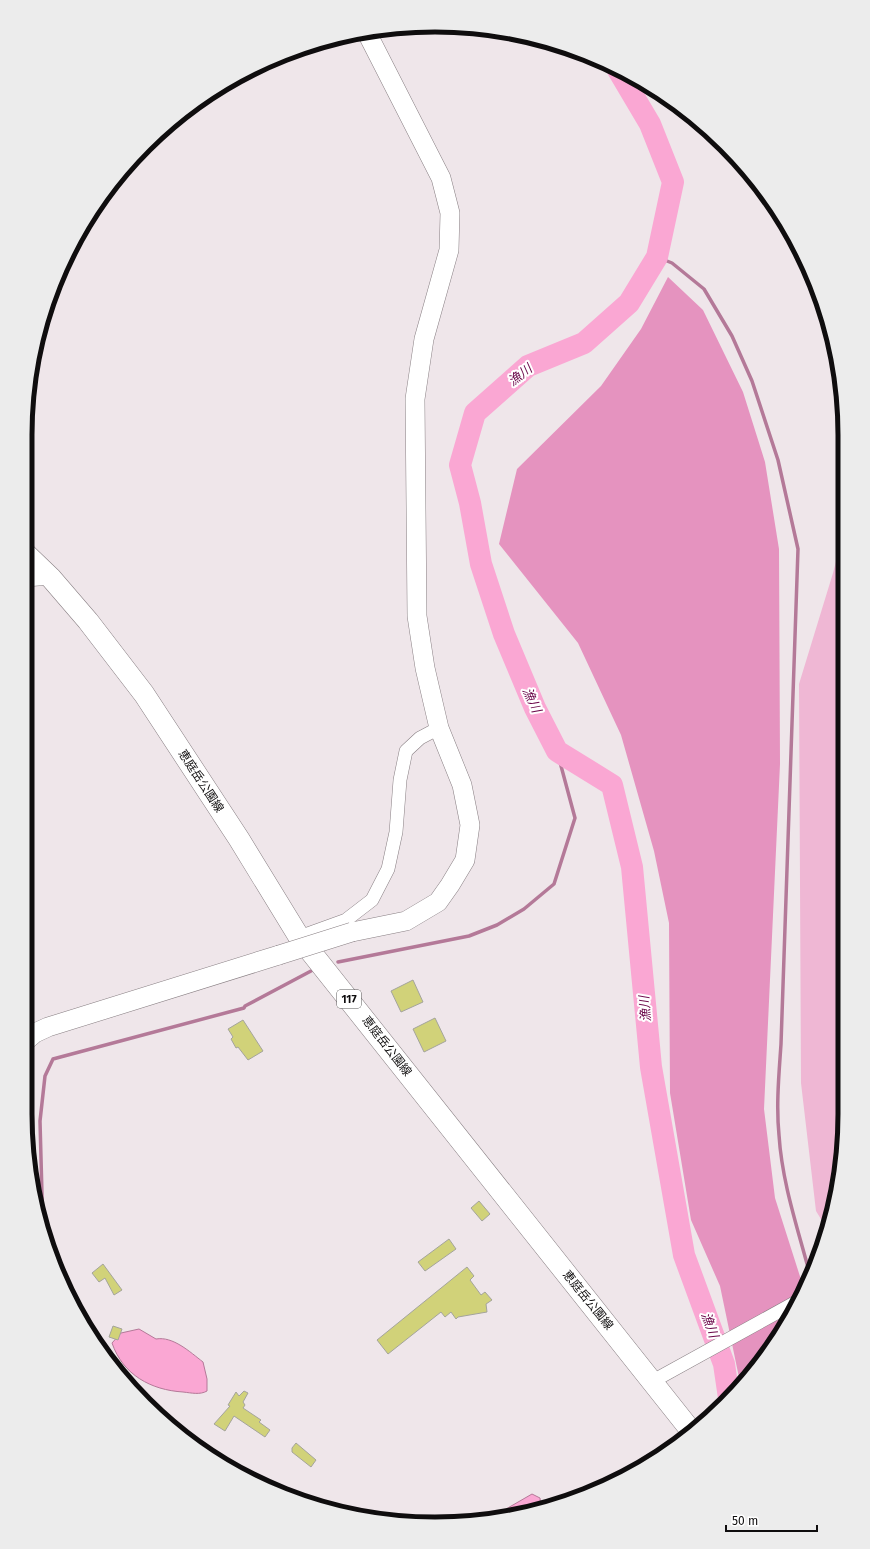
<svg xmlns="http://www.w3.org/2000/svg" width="870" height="1549" font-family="'Fira Sans','Noto Sans JP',sans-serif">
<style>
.green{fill:#efb7d4}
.forest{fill:#e593bf}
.water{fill:#faa7d3;stroke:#b47998}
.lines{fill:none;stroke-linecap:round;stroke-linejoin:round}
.stream{stroke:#b47998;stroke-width:3.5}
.river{stroke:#faa7d3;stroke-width:22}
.building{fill:#d1d279;stroke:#a4a49c}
.street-casing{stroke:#887f83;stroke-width:14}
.secondary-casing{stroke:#887f83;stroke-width:20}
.primary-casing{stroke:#887f83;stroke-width:22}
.street{stroke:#fff;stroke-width:13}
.secondary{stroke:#fff;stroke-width:19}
.primary{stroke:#fff;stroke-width:21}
.secondary-bridge-casing{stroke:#887f83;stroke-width:20;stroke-linecap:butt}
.secondary-bridge{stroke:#fff;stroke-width:19}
.labels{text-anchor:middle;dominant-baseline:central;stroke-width:4;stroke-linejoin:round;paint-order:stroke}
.shield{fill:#fff;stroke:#575656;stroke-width:1}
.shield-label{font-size:11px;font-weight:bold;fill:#0f0d0e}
.street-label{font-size:12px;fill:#0f0d0e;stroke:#fff}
.water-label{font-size:13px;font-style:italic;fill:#6a0649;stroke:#fff}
.rim{fill:none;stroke:#0f0d0e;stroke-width:5}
</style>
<rect width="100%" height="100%" fill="#efe6ea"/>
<path class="green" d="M842,539L844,1141L827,1229L816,1211L801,1083L799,684L833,573Z"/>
<path class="forest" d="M668,277L703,310L743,392L765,462L779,549L780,764L764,1109L775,1198L804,1289L790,1319L741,1387L720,1286L691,1220L670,1093L669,923L654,851L621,735L578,643L499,544L517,469L601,386L641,329Z"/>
<path class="water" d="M139,1329L156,1339C173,1336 190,1352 203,1362L207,1379V1391C200,1395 192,1393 183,1392C151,1390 123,1375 112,1343L121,1333Z
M532,1494L540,1498L541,1508L515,1516L512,1513L506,1511V1509Z"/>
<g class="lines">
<path class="stream" d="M657,257L672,263L704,289L732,336L752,381L778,460L798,549L781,1044C779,1074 776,1105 779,1135C782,1183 798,1229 810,1275
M338,962L469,936L497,925L524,909L554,884L575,818L557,751
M43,1232L40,1121L45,1076L53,1059L244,1008L245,1006L311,971"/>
<path class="river" d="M618,70L650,124L673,182L657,257L629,303L584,343L528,366L475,413L460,465L470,503L481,564L504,634L535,708L557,751L612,785L632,867L651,1067L684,1255L724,1364L729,1398"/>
</g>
<path class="building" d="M413,980L423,1002L401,1012L391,991Z
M435,1018L446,1041L424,1052L413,1029Z
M243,1020L263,1051L248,1060L238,1047L236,1048L231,1039L233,1037L228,1029Z
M479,1201L490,1214L482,1221L471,1208Z
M449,1239L456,1249L425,1271L418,1262Z
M103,1264L122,1290L114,1295L105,1278L99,1282L92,1273Z
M467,1267L474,1276L470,1280L481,1295L485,1292L492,1300L486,1304L487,1312L458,1317L456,1319L451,1312L445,1317L441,1312L388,1354L377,1340Z
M113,1326L122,1329L118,1340L109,1337Z
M244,1391L248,1393L243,1402L245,1405L243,1408L261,1420L259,1422L270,1430L265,1437L234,1416L225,1431L214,1424L230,1406L228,1405L236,1392L239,1396Z
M296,1443L316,1460L311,1467L292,1452V1448Z"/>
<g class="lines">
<g class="street-casing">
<path id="street" d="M26,580L51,578
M299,937L346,920L372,900L388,869L396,832L400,780L406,751L420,738L439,728
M653,1381L798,1301"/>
</g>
<g class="secondary-casing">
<path id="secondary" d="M352,932L406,921L438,902L450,885L465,860L470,825L462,785L439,728L425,668L417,616L415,399L424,339L449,250L450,213L441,178L367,33
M28,1039L35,1033L48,1027L279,955"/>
</g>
<g class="primary-casing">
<path id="primary" d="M26,554L51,578L88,621L144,694L239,839L299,937L692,1432"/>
</g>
<use href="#street" class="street"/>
<use href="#secondary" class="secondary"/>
<use href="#primary" class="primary"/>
<g class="secondary-bridge-casing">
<path id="secondary-bridge" d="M279,955L352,932"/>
</g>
<use href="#secondary-bridge" class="secondary-bridge"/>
</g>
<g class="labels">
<rect class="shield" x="337" y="990" width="24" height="18" rx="3"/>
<g class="shield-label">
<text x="349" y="999">117</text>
</g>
<g class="street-label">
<text transform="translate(201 781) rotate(57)">恵庭岳公園線</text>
<text transform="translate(387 1046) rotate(52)">恵庭岳公園線</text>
<text transform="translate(588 1300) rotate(51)">恵庭岳公園線</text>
</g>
<g class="water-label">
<text transform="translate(520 375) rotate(-38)">漁川</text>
<text transform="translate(532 700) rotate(66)">漁川</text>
<text transform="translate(645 1009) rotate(-95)">漁川</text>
<text transform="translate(710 1325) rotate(70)">漁川</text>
</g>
</g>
<path d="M0 0H870V1549H0ZM435 32H435A403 403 0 0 1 838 435V1114A403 403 0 0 1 435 1517H435A403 403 0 0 1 32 1114V435A403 403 0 0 1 435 32Z" fill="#ececec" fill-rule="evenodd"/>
<path class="rim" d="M435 32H435A403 403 0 0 1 838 435V1114A403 403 0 0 1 435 1517H435A403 403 0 0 1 32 1114V435A403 403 0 0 1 435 32Z"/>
<path d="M726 1525v6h91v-6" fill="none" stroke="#0f0d0e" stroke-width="2"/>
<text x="732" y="1525" font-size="12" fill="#0f0d0e" stroke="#ffffff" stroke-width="3" paint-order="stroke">50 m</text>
</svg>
